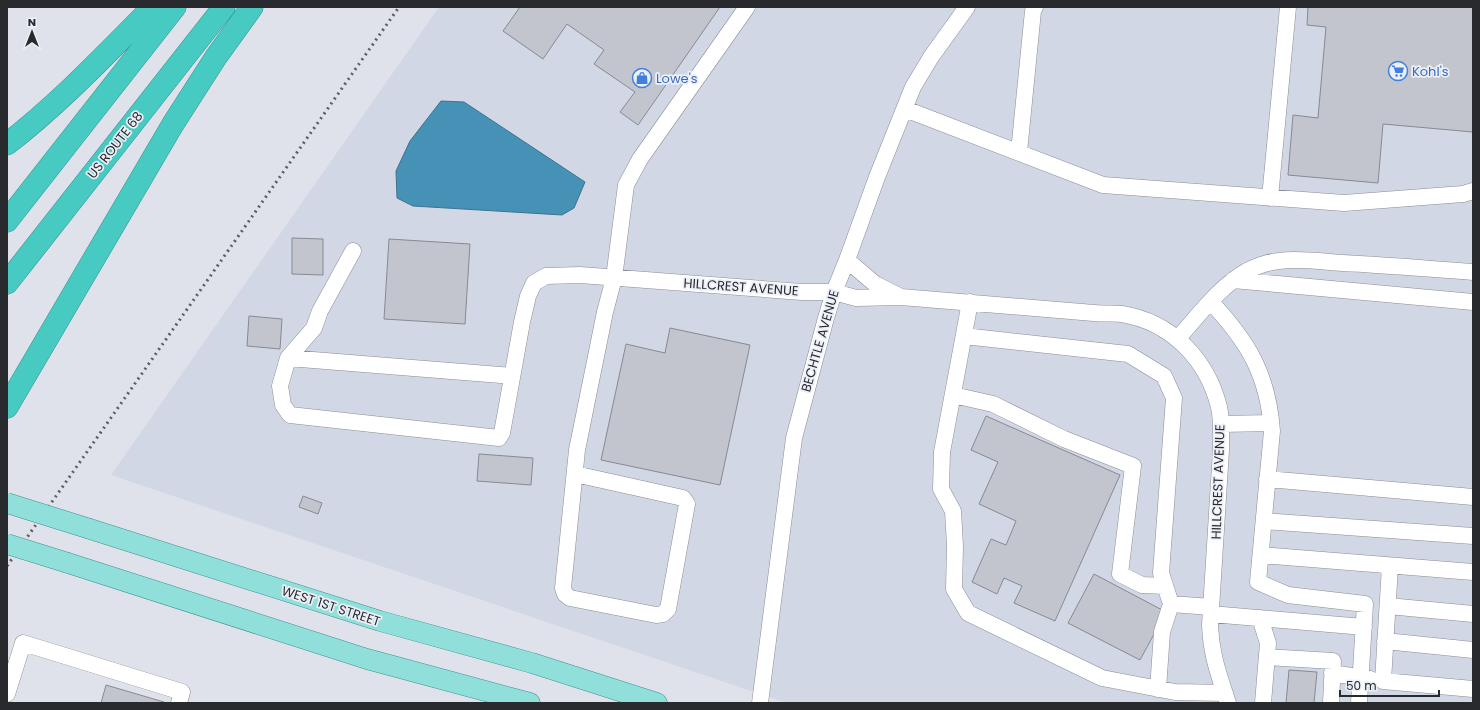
<svg xmlns="http://www.w3.org/2000/svg" width="1480" height="710" font-family="Poppins,sans-serif">
<style>
.built{fill:#d2d7e6}
.water{fill:#4692b6;stroke:#3d738d}
.building{fill:#c2c5cd;stroke:#878a91}
.lines{fill:none;stroke-linecap:round;stroke-linejoin:round}
.minor-casing{stroke:#8a8d94;stroke-width:17}
.major-casing{stroke:#3c928e;stroke-width:21}
.highway-casing{stroke:#3c928e;stroke-width:23}
.minor{stroke:#fff;stroke-width:16}
.major{stroke:#91dfda;stroke-width:20}
.highway{stroke:#47cac2;stroke-width:22}
.rail{stroke:#5d5e63;stroke-width:3;stroke-dasharray:2 4;stroke-linecap:butt}
.major-bridge-casing{stroke:#3c928e;stroke-width:21;stroke-linecap:butt}
.major-bridge{stroke:#91dfda;stroke-width:20}
.labels{text-anchor:middle;dominant-baseline:central;stroke-width:3.5;stroke-linejoin:round;paint-order:stroke}
.shop-label{font-size:13px;fill:#366cbe;stroke:#eceff7;text-anchor:start}
.street-label{font-size:13px;fill:#292a2d;stroke:#eceff7}
</style>
<rect width="100%" height="100%" fill="#dfe2ea"/>
<path class="built" d="M439,7H1473V703H787L111,475Z"/>
<path class="water" d="M441,101L464,102L585,182L574,208L562,215L413,206L397,198L396,171L410,141Z"/>
<path class="building" d="M520,7H720L638,125L620,112L635,92L594,64L604,50L567,24L543,59L503,31Z
M1308,7H1473V132L1383,124L1378,183L1288,175L1293,115L1318,118L1326,27L1307,25Z
M292,238L323,239V275L292,274Z
M389,239L470,244L465,324L384,319Z
M249,316L282,319L280,349L247,346Z
M670,328L750,345L720,485L601,460L626,344L665,353Z
M986,416L1120,475L1055,621L1014,603L1022,586L1004,578L997,594L972,582L991,539L1006,545L1016,521L979,504L998,462L971,450Z
M479,454L533,458L531,485L477,481Z
M303,496L322,503L318,514L299,507Z
M1094,574L1166,612L1140,660L1068,623Z
M1289,670L1317,672L1314,703H1286Z
M106,685L164,702L163,703H101Z"/>
<g class="lines">
<g class="minor-casing">
<path id="minor" d="M905,109L1103,185L1344,203L1463,194L1473,191
M1019,152L1033,11L1035,7
M1270,198L1288,7
M353,251L320,311L314,328L288,358L280,386L283,405L290,415L499,438L502,433L522,322L528,296L534,283L546,276L580,275L802,292H834L856,298L901,297L1094,313C1103,314 1113,313 1122,314C1171,322 1207,359 1219,407C1222,420 1221,435 1221,450L1210,625C1211,655 1219,675 1228,703
M847,260L875,284L901,297
M1233,280L1473,302
M970,302L942,452L941,489L953,511L955,546L954,589L968,613L1102,678L1175,692L1225,693
M1211,302C1248,342 1268,374 1272,431L1258,582L1288,595L1365,604L1359,703
M964,336L1128,354L1164,376L1174,398L1161,573L1171,604
M1178,338C1199,315 1219,287 1247,271C1257,266 1268,262 1279,261C1300,258 1322,262 1343,263C1386,265 1430,269 1473,272
M288,358L512,376
M953,395L993,404L1064,439L1133,466L1120,574L1142,585L1165,586
M1221,424L1271,423
M575,474L683,498L687,504L668,609L663,614L656,615L570,598L565,594L563,588L577,450L605,312L614,278L626,185L640,159L747,7
M1267,479L1473,497
M1264,521L1473,536
M1261,555L1473,572
M1390,566L1383,681L1473,689
M1388,606L1473,614
M1211,614L1364,627
M1260,618L1268,643L1263,703
M1385,641L1473,650
M1267,657L1333,661L1331,703
M1332,673L1370,679
M1158,689L1162,632L1171,604L1211,607
M7,694L23,643L182,692L179,703
M760,703L794,438L826,318L834,292L847,260L877,177L913,87L931,57L967,7"/>
</g>
<g class="major-casing">
<path id="major" d="M90,529L380,621L532,663L657,703
M68,563L367,659L530,703"/>
</g>
<g class="highway-casing">
<path id="highway" d="M7,144C60,103 106,54 153,7
M7,221L175,7
M7,283L224,7
M7,407L173,124L216,57L252,7"/>
</g>
<use href="#minor" class="minor"/>
<use href="#major" class="major"/>
<use href="#highway" class="highway"/>
<path class="rail" d="M7,566L399,7"/>
<g class="major-bridge-casing">
<path id="major-bridge" d="M7,503L90,529
M7,544L68,563"/>
</g>
<use href="#major-bridge" class="major-bridge"/>
</g>
<defs>
<g id="supermarket-ring" transform="scale(1)"><circle r="9.5" fill="#eceff7" stroke="#3f7fe0" stroke-width="1.5"/><path d="M-6-5.5h2.5l.6 2H6L4.5 2H-2.5L-4.4-4H-6ZM-1.5 3.2a1.3 1.3 0 1 0 .1 0ZM3 3.2a1.3 1.3 0 1 0 .1 0Z" fill="#3f7fe0"/></g>
<g id="shop-ring" transform="scale(1)"><circle r="9.5" fill="#eceff7" stroke="#3f7fe0" stroke-width="1.5"/><path d="M-5-2.5h2.3a2.7 3.5 0 0 1 5.4 0H5L5.5 6h-11ZM-1.5-2.5h3a1.5 2.3 0 0 0-3 0Z" fill="#3f7fe0"/></g>
</defs>
<g fill-rule="evenodd">
<use href="#supermarket-ring" x="1398" y="71"/>
<use href="#shop-ring" x="642" y="78"/>
</g>
<g class="labels">
<g class="shop-label">
<text x="1412" y="71">Kohl's</text>
<text x="656" y="78">Lowe's</text>
</g>
<g class="street-label">
<text transform="translate(115 145) rotate(-52)">US ROUTE 68</text>
<text transform="translate(741 287) rotate(4)">HILLCREST AVENUE</text>
<text transform="translate(820 341) rotate(-74)">BECHTLE AVENUE</text>
<text transform="translate(1218 482) rotate(-88)">HILLCREST AVENUE</text>
<text transform="translate(331 606) rotate(18)">WEST 1ST STREET</text>
</g>
</g>
<rect width="1480" height="710" fill="none" stroke="#292a2d" stroke-width="16"/>
<g transform="translate(32 32)" stroke="#eceff7" stroke-width="3" paint-order="stroke">
<path d="M0-3L7 15L0 10L-7 15Z" fill="#292a2d"/>
<text y="-6" font-size="11" font-weight="bold" text-anchor="middle" fill="#292a2d">N</text>
</g>
<path d="M1340 690v6h99v-6" fill="none" stroke="#292a2d" stroke-width="2"/>
<text x="1346" y="690" font-size="12" fill="#292a2d" stroke="#eceff7" stroke-width="3" paint-order="stroke">50 m</text>
</svg>
